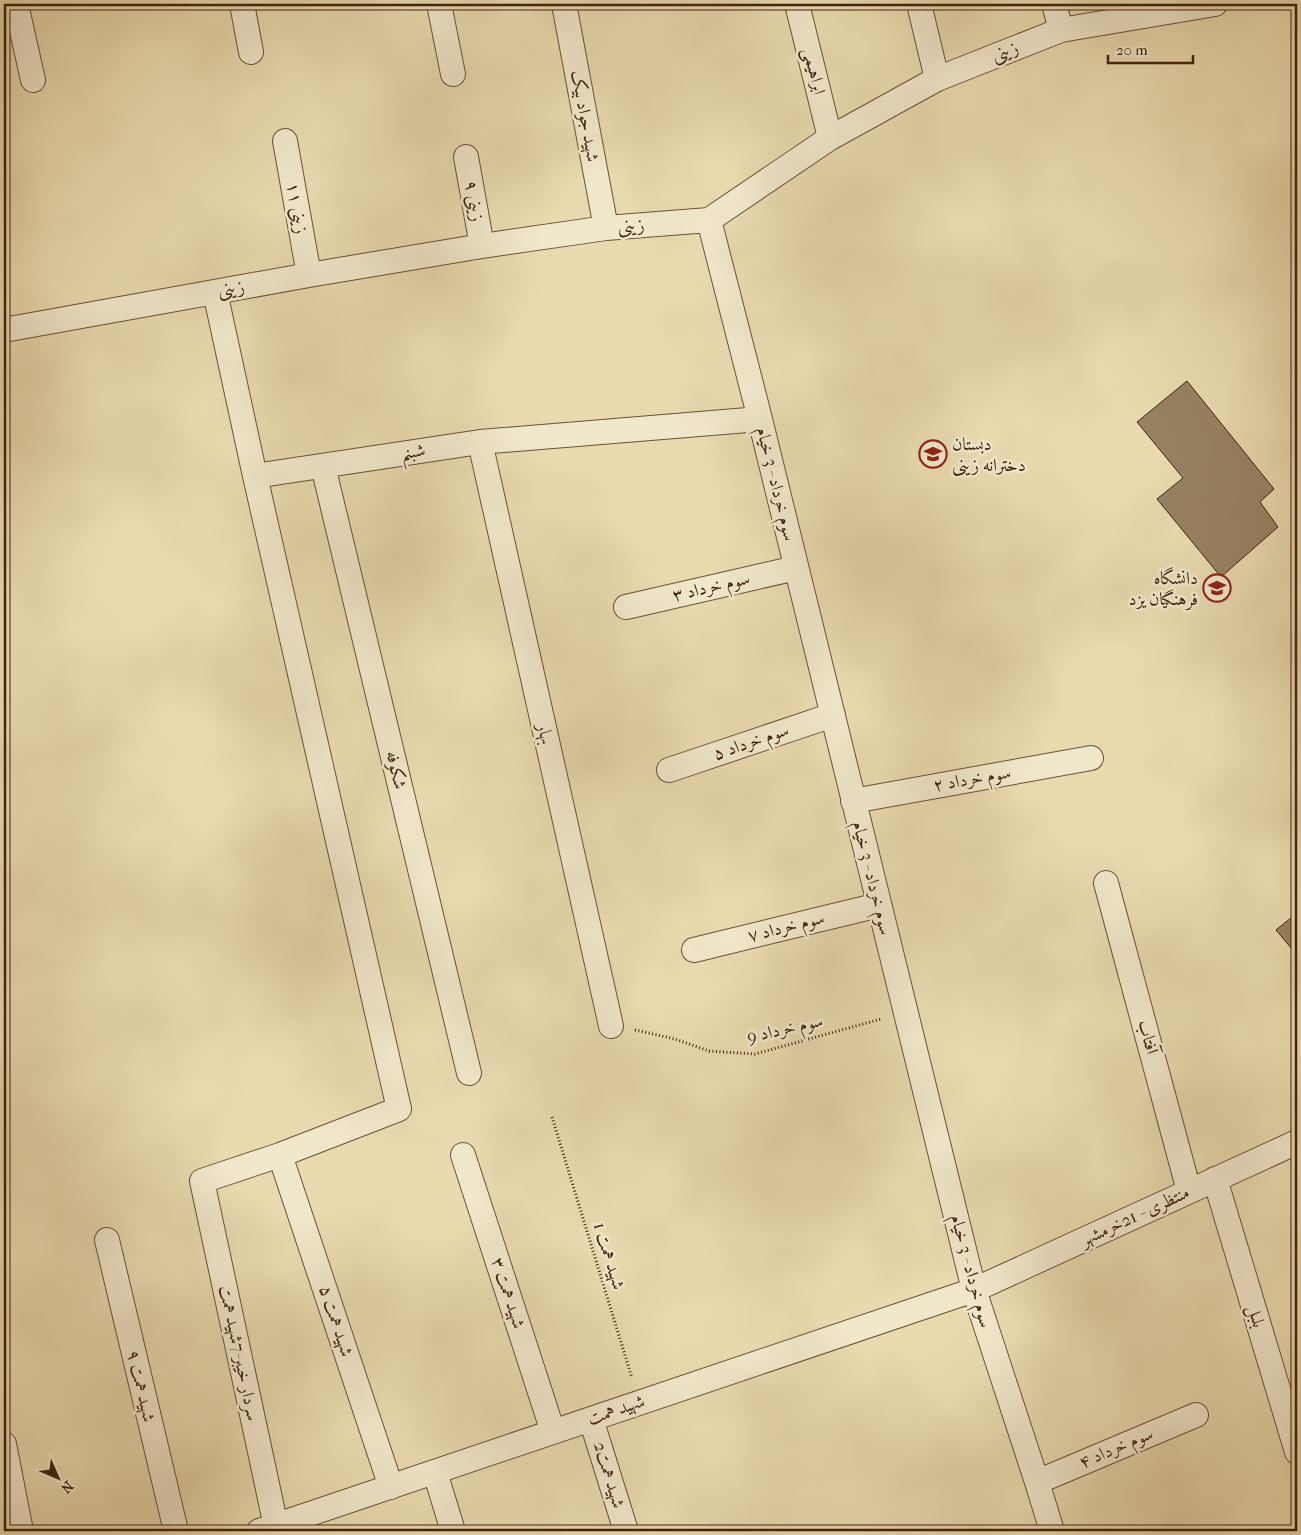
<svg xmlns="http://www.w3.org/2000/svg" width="1301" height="1535" font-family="'IM FELL French Canon',Amiri,serif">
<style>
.building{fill:#988262;stroke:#40230f}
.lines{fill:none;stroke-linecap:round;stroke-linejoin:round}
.street-casing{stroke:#6a5137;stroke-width:26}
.path{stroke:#40230f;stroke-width:3;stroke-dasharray:1 2.5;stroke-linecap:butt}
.street{stroke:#f1e7cb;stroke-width:24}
.labels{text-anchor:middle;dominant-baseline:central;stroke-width:5;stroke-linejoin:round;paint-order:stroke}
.street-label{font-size:18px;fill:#40230f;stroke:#f1e7cb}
.poi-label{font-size:18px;fill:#40230f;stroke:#f1e7cb;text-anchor:start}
</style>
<rect width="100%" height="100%" fill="#e9daaf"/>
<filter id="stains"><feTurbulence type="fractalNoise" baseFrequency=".004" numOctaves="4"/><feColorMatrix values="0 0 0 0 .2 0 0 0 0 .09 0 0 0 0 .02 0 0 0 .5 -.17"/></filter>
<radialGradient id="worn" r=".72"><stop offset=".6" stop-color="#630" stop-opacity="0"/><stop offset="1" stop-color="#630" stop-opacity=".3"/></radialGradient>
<path class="building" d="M1187,381L1274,489L1260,502L1278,527L1221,577L1157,499L1183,478L1137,422Z
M1297,913V955L1276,930Z"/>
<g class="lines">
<g class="street-casing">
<path id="street" d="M16,4L33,80
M242,4L251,52
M439,4L453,74
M564,4L606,228
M797,4L830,138
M919,4L937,79
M1054,4L1061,30
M285,141L309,275
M466,157L482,246
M709,220L760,419L974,1290L1037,1482L1052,1531
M215,292L255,476L480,442L760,419
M4,330L309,275L482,246L606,228L709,220L830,138L937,79L1061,30L1215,4
M480,442L611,1026
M323,466L469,1073
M255,476L399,1109L280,1155L202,1181L277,1531
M626,607L796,568
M669,770L833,715
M853,801L1091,758
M1106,883L1189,1191
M694,950L879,905
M280,1155L391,1487
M463,1155L553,1432
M1215,1179L1297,1452
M107,1240L176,1531
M591,1419L626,1531
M4,1444L21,1531
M435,1472L453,1531
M1037,1482L1196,1415
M259,1531L974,1290L1297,1142"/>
</g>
<path class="path" d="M635,1030L675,1039L709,1051L755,1054L881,1019
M552,1117L632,1378"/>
<use href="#street" class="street"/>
</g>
<defs>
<g id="school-ring" transform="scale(1.4375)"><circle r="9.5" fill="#f1e7cb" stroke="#8f2418" stroke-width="1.5"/><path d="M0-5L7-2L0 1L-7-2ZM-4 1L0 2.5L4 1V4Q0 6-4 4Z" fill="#8f2418"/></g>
<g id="university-ring" transform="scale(1.4375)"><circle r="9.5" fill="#f1e7cb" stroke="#8f2418" stroke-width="1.5"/><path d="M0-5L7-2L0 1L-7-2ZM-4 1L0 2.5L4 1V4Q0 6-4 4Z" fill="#8f2418"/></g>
</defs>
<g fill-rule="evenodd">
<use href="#school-ring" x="933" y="454"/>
<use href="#university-ring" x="1217" y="588"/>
</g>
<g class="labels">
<g class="street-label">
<text transform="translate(1005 52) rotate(-22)">زینی</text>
<text transform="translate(814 71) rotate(76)">ابراهیمی</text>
<text transform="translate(585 116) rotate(80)">شهید جواد بیک</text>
<text transform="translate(474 201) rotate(80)">زینی ۹</text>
<text transform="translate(297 208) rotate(80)">زینی ۱۱</text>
<text transform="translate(631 226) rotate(-5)">زینی</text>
<text transform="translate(231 289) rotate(-10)">زینی</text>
<text transform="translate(413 452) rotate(-9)">شبنم</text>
<text transform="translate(776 484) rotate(76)">سوم خرداد - 3 خیام</text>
<text transform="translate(711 587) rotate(-13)">سوم خرداد ۳</text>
<text transform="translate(545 734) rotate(77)">بهار</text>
<text transform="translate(751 742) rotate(-19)">سوم خرداد ۵</text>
<text transform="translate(396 770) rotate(77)">شکوفه</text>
<text transform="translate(972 779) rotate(-10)">سوم خرداد ۲</text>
<text transform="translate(872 878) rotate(76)">سوم خرداد - 3 خیام</text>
<text transform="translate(786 927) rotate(-14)">سوم خرداد ۷</text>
<text transform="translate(785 1029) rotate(-13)">سوم خرداد 9</text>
<text transform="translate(1148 1037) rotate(75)">آفتاب</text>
<text transform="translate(1135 1216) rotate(-25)">منتظری - 21خرمشهر</text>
<text transform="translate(609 1256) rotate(73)">شهید همت 1</text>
<text transform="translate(971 1271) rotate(75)">سوم خرداد - 3 خیام</text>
<text transform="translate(508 1293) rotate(72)">شهید همت ۳</text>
<text transform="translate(1256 1316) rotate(73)">بلبل</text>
<text transform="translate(336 1321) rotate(72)">شهید همت ۵</text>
<text transform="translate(239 1353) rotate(78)">سردار خیبر-7شهید همت</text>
<text transform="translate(141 1386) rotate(77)">شهید همت ۹</text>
<text transform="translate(616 1410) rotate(-19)">شهید همت</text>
<text transform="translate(1116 1448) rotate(-23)">سوم خرداد ۴</text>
<text transform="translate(609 1475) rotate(73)">2شهید همت</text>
</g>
<g class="poi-label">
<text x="952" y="444">دبستان<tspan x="952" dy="21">دخترانه زینی</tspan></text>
<text x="1198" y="578" text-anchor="end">دانشگاه<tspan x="1198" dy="21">فرهنگیان یزد</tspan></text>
</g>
</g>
<rect width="1301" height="1535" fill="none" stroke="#e9daaf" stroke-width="20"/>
<rect x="5" y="5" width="1291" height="1525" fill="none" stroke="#40230f" stroke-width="2.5"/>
<rect x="10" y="10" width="1281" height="1515" fill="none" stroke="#40230f"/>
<g transform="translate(58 1478) rotate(135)" stroke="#f1e7cb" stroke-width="4" paint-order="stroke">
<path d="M0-4L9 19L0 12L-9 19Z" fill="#40230f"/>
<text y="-8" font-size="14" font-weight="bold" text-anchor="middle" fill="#40230f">N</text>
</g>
<path d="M1108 55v8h85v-8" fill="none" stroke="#40230f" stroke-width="2.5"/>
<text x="1116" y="55" font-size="15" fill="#40230f" stroke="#f1e7cb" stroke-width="4" paint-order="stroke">20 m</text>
<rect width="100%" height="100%" filter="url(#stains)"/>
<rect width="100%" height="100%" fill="url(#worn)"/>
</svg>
